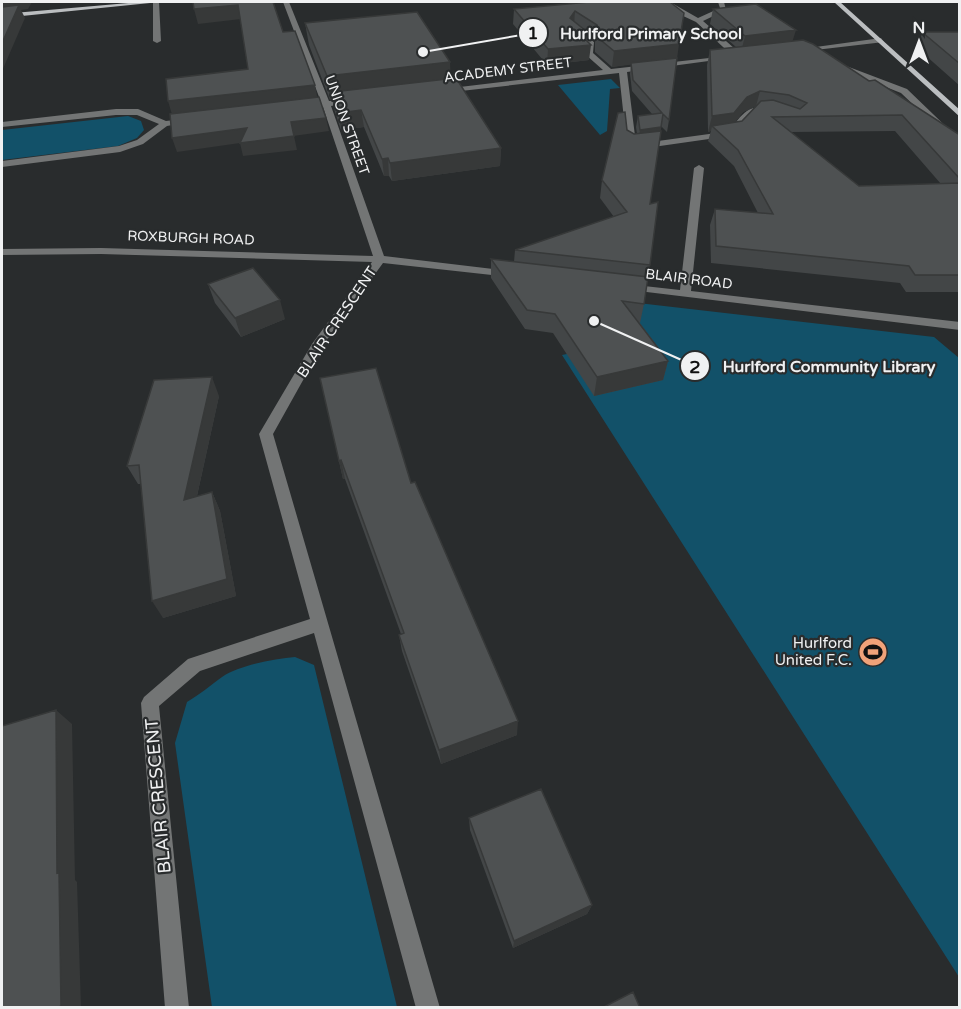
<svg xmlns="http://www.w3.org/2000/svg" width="961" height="1009" font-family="'Varela Round',sans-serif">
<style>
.green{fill:#125169}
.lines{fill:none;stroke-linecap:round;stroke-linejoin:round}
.minor{fill:#737575;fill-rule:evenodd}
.major{fill:#bbbec0;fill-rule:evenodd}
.wall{fill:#434647;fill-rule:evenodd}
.shaded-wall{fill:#373939}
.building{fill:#4e5152;stroke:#373939;stroke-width:1.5}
.labels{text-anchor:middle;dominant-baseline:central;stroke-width:4.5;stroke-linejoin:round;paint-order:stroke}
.far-street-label{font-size:14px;fill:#f0f1f2;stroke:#292c2d}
.street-label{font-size:15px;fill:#f0f1f2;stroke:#292c2d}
.poi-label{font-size:15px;fill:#f0f1f2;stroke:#292c2d;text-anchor:end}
.near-street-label{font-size:18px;fill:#f0f1f2;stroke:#292c2d}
.leader{fill:none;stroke:#f0f1f2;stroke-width:2}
.callout-dot{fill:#f0f1f2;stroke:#292c2d;stroke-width:2}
.mark-label{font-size:18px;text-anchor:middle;font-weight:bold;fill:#111}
.callout-label{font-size:16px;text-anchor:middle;font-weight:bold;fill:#f0f1f2;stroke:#292c2d;stroke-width:4.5;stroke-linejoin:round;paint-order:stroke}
</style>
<rect width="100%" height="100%" fill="#292c2d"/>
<path class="green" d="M611,79L620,88L610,89L607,131L600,135L558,85Z
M128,116L141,121L144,130L137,138L118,146L2,160V130Z
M638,303L934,337L959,358V977L562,355L634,340Z
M295,657L314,665L397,1007H212L175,743L187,702C200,694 210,686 222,677C240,665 274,659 295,657Z"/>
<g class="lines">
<path class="minor" d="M153,2H159L161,41L157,43L153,41Z
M283,2H289L329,101L354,99L358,101L331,106L384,256L510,271L516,274L510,277L383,263L321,348L273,434L440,1008H416L314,633L200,671L159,706L189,1008H165L141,703L144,697L188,659L310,619L259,434L312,344L372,262L101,254L2,255V249L101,248L373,256L323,107L303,110L299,107L321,102Z
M663,2H670L698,18L720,8L718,2H724L726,10L703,21L742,55V59H736L696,22L681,15Z
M571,28H577L594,42L593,53L611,69L727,56L731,58L627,72L636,144L731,131C739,114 755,99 774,111C769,114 767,112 760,112C747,112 743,125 737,135L632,150L627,147L619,73L443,93L439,91L443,89L603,70L586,55L587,45L571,32Z
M881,38L884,42L798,52L794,50Z
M833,61L907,89L960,140V149L901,93L830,65L829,63Z
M116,109H138L166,121L190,118L194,121L167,126L143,144L120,152L2,167V161L119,146L137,140L159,124L137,115H116L2,127V122Z
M699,165L704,168L691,291L960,322V330L622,289L620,287L626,284L680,290L694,168Z"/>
<path class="major" d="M140,2H160L2,18V14Z
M834,2H840L960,110V117Z"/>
</g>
<path class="wall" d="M589,2L677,58L669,120L667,132L661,126L650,204V265L647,277L644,304L640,323L639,322L668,361L663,380L594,396L553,333L525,329L491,278V259L514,262L515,250L614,217L600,198L602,180L627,130L634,134H637L636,127L638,116L652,114L632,91L630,74L631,64L612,67L595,52V40L586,34L585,40L589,60L547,65L513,24L514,9Z
M713,9L792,41L869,81L960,135V292H906L900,283L711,263L710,225L715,209L758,213L734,166L708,141L711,131L708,132L707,65L710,50L736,47L710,24ZM756,106L742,121L735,122L743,112ZM895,131L941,184L859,186L791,132Z
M305,23L451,78L501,148L500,166L392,181L389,176H384L364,127L341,130L334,109L333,99L330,100L309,45Z
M922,32H960V86L916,47Z
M208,284L285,319L241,337L215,303Z
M320,378L411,483L517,735L441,764L402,651L399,635L401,634L345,479H343Z
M219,396L197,496L212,492L220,511L236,596L163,618L141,484H138L127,466Z
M469,818L592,905L587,914L513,948L470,830Z"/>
<path class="shaded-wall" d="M2,2H32L28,9L21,10L25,18L2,71Z
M238,5L241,19L198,24L194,9Z
M575,11L574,26L570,18Z
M796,30L791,46L741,52L745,36Z
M679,44L677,59L612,67L614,51Z
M591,45L589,60L547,65L548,49Z
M450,62L451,86L332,92L333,99L330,100L327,76Z
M315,85L318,101L173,118L168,101Z
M760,91L756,106L743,112L730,129L712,126L711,131L708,132L712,116L747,97Z
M361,110L364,127L341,130L339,113Z
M326,118L329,131L293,136L291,122Z
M661,127L659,139L638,141L640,130Z
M247,128L294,136L297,150L243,156L240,143L177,152L172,138Z
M501,148L500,166L392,181L390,163Z
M388,158L389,176H384L382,159Z
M280,300L285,319L241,337L235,318Z
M668,361L663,380L594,396L597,377Z
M212,377L219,396L192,518L184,500Z
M341,460L345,479H343L339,461Z
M212,492L220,511L236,596L163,618L152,601Z
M56,710L72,724L75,880L77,882L81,1008H57Z
M518,721L517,735L441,764L439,750Z
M592,905L587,914L513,948L514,941Z"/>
<path class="building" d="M193,2H273L283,32L295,31L315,85L168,101L166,79L248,69L238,5L194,9Z
M589,2H670L684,13L679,44L614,51L597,37V25L575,11L570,18L586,31L585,39L591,45L548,49L514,9Z
M756,4L796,30L745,36L713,9Z
M19,5L2,43V7Z
M417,12L450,62L327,76L305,23Z
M922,32H960V64Z
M803,40L813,44L869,81L875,80L960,135V179L902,115L772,117L859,186L960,183V275H915L909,266L716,246L715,209L773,214L738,150L712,126L742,121L761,101L773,100L800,109L807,103L789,95L760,91L747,97L734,113L712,116L710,50Z
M677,58L669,120L663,114L661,127L640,130L638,116L662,113L633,80L631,63Z
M456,78L501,148L390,163L388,158L382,159L361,110L339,113L332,92Z
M319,97L326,118L291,122L294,136L240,143L247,128L172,138L170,114Z
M625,112L627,130L634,134L661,131L650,204L658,202L650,265L515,250L627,212L602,180L618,113Z
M491,259L648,277L644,304L622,301L668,361L597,377L555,314L527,310Z
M253,268L280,300L235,318L208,284Z
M376,368L411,483L415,482L518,721L439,750L399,635L404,633L341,460L339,461L320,378Z
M212,377L184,500L212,492L227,579L152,601L139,465L127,466L154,380Z
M56,710L57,873L59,872L61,1006L57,1008H2V726Z
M541,789L592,905L514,941L469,818Z
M633,992L640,1008H602Z"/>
<defs>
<g id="stadium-disc" transform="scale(1.5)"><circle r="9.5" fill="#f0a279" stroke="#292c2d"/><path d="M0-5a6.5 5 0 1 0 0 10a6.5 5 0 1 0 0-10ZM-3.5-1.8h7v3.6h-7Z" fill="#111"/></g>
</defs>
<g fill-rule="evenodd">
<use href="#stadium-disc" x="873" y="652"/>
</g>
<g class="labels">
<g class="far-street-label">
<text transform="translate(508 70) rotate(-7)">ACADEMY STREET</text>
<text transform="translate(347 125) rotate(70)">UNION STREET</text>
<text transform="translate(191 238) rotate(2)">ROXBURGH ROAD</text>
<text transform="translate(689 279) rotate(7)">BLAIR ROAD</text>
</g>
<g class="street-label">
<text transform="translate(337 322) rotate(-56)">BLAIR CRESCENT</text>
</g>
<g class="poi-label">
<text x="852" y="643">Hurlford<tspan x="852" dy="17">United F.C.</tspan></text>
</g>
<g class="near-street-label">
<text transform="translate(158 796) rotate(-95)">BLAIR CRESCENT</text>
</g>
</g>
<path class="leader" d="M423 52L533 33M594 321L695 366"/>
<g class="callout-dot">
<circle cx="423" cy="52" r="6"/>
<circle cx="594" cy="321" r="6"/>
<circle cx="533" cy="33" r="15"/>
<circle cx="695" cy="366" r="15"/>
</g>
<g class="mark-label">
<text x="533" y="39">1</text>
<text x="695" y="373">2</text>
</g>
<g class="callout-label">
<text x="651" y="39">Hurlford Primary School</text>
<text x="829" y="372">Hurlford Community Library</text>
</g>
<rect width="961" height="1009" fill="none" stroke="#f0f1f2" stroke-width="6"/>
<g transform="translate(919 42)" stroke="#292c2d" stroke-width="4.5" paint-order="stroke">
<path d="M0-4.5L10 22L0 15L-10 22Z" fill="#f0f1f2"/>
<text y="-9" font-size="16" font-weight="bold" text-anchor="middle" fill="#f0f1f2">N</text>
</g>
</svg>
